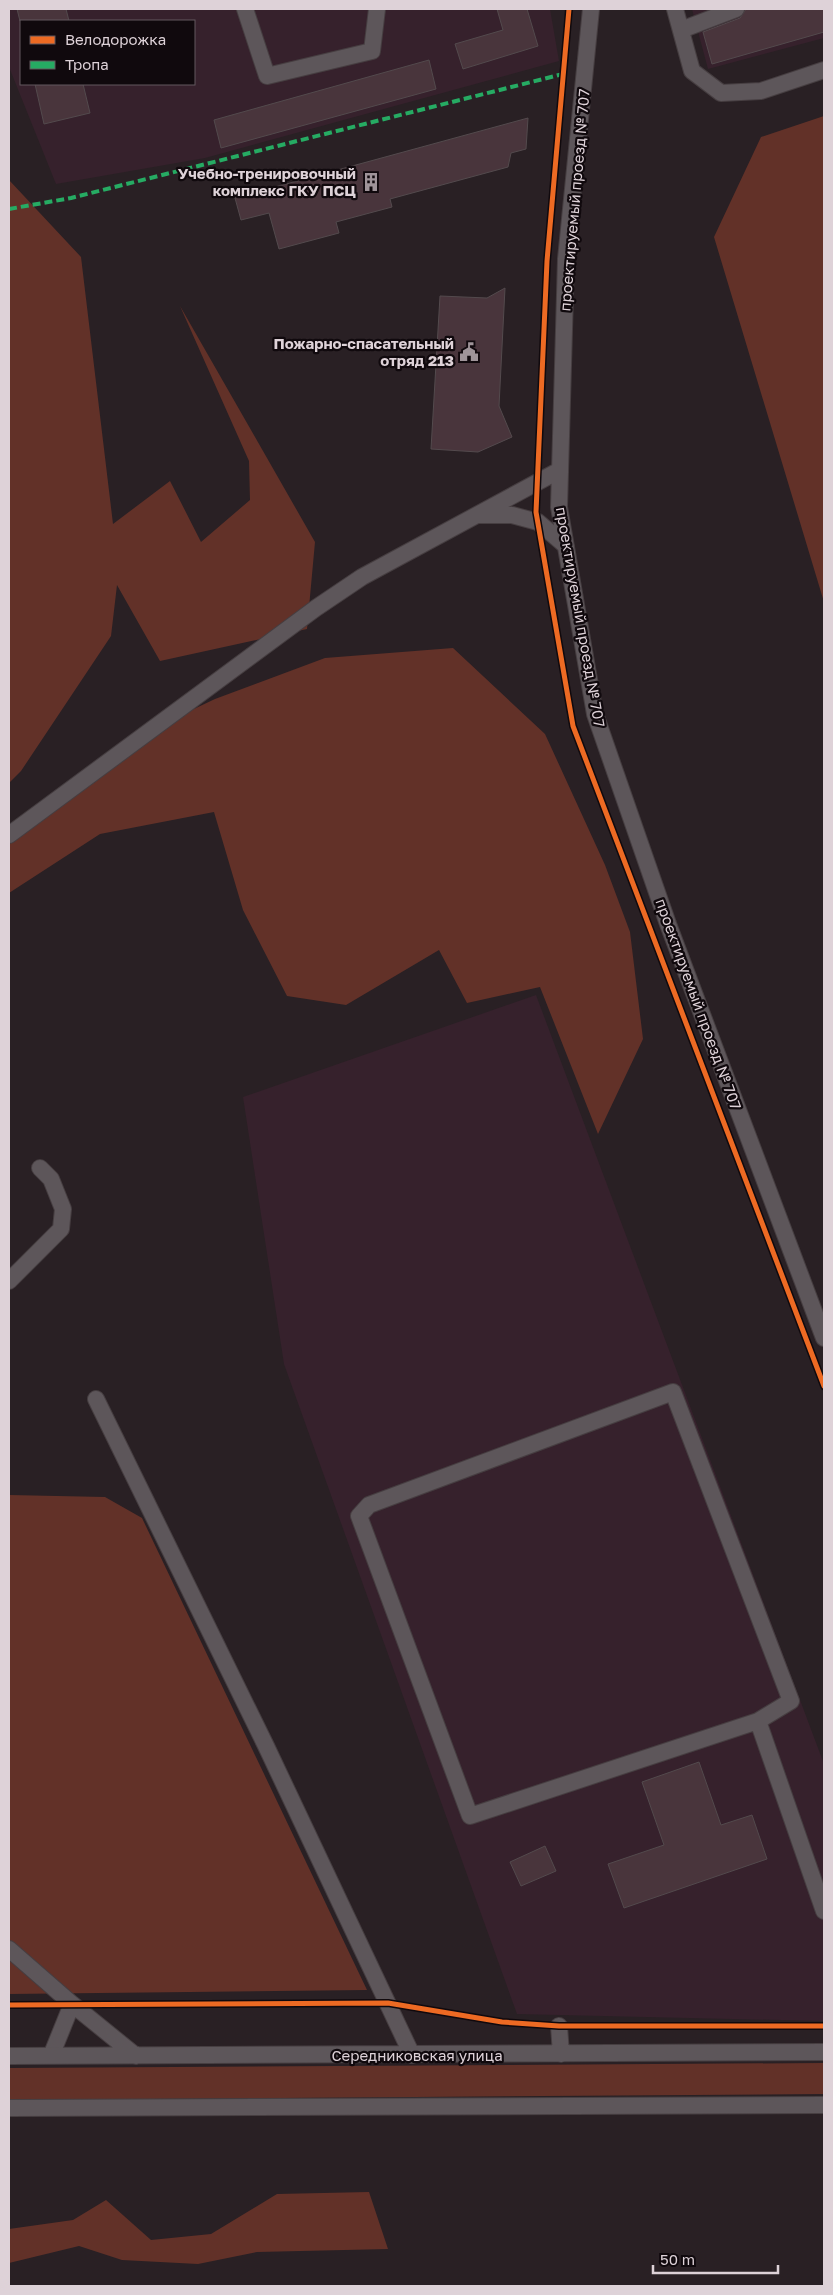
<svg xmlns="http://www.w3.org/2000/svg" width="833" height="2295" font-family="'Golos Text',sans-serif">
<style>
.built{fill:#36212c;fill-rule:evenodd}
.green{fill:#623128}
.building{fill:#49353c;stroke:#534a4d}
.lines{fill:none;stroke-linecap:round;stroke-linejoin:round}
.minor-casing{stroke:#463e41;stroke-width:18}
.minor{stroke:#5d565a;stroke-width:16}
.quiet{stroke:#26ab63;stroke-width:4;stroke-dasharray:8 4;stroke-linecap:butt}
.cycleway-casing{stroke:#10090d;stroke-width:8}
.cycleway{stroke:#ed6a23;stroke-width:5}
.labels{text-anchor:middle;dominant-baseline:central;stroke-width:4.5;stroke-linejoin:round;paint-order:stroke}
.poi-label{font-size:15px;font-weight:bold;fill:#ded2d8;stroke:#10090d;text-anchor:end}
.street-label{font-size:15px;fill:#ded2d8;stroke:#10090d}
</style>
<rect width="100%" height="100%" fill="#292024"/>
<path class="built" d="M9,9H550L559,61L205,158L56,184L9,67ZM21,21H194V84H21Z
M692,9H824V38L708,69Z
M536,995L824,1764V2021L517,2014L284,1364L243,1097Z"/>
<path class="green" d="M824,116V602L714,237L761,137Z
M9,180L81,257L113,524L170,481L201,542L250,500L249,461L180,306L315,542L307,629L160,661L117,585L111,636L21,771L9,783Z
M453,648L545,734L605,865L630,932L643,1039L598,1134L540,987L467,1003L439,950L346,1005L287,996L243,910L214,812L100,834L9,893V839L139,735L215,699L325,658Z
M9,1495L105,1497L142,1518L367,1990L9,1994Z
M824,2063V2094L9,2100V2068Z
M369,2192L388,2249L257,2252L198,2264L122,2260L79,2246L9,2263V2229L73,2220L106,2200L151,2240L211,2234L277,2194Z"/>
<path class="building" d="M17,9H66L69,21H20Z
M497,9H527L538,46L463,69L455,44L503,30Z
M746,9H824V32L712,64L703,32L740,18Z
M429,60L436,89L221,148L214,120Z
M35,84H83L90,113L44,124Z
M528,118L526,149L511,153L508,167L390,199L392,207L336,222L339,233L279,249L269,213L241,220L235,198Z
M505,288L499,406L512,437L478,452L431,449L440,296L487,298Z
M699,1762L721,1825L752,1815L767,1859L624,1908L608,1864L664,1845L642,1782Z
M545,1846L556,1871L521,1886L510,1862Z"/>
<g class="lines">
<g class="minor-casing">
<path id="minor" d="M245,9L267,76L372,51L377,9
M591,9L566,259L559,507L595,714L668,924L824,1338
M675,9L692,71L721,93L761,91L824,70
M681,30L736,9
M479,515H512L538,522L566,546
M9,835L316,608L362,577L560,470
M9,1281L61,1229L63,1209L51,1179L40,1168
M673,1392L791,1701L758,1721L470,1816L359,1516L369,1505Z
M96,1399L266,1746L412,2055
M758,1721L824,1911
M9,1949L72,2004L136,2056
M559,2026L561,2054
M9,2056L824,2052
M51,2056L72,2004
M9,2108L824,2105"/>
</g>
<use href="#minor" class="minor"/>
<path class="quiet" d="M9,209L71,198L563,74"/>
<g class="cycleway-casing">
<path id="cycleway" d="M569,9L547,261L536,512L573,726L824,1386
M9,2005L388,2003L502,2022L559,2026H824"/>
</g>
<use href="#cycleway" class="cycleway"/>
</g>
<defs>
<g id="building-bare" transform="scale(1.5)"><path d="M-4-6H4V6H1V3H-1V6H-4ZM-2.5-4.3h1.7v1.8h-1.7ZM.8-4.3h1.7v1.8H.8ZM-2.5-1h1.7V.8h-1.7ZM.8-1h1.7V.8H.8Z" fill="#9f9499" stroke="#10090d" stroke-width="2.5" paint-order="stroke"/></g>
<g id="civic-bare" transform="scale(1.5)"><path d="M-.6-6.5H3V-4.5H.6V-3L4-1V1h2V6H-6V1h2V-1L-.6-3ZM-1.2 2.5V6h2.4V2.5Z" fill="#9f9499" stroke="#10090d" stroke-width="2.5" paint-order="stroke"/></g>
</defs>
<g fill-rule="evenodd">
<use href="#building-bare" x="371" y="182"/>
<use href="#civic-bare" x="469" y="352"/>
</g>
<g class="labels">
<g class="poi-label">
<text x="356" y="173">Учебно-тренировочный<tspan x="356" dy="17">комплекс ГКУ ПСЦ</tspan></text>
<text x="454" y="343">Пожарно-спасательный<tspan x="454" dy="17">отряд 213</tspan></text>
</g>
<g class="street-label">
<text transform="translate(574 200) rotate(-85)">проектируемый проезд № 707</text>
<text transform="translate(581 617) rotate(80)">проектируемый проезд № 707</text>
<text transform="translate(699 1004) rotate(70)">проектируемый проезд № 707</text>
<text x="417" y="2055">Середниковская улица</text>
</g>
</g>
<rect width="833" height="2295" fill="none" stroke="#ded2d8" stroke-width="20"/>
<rect x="20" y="20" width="175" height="65" fill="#10090d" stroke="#62595e"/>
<rect x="30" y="36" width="25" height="8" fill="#ed6a23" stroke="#62595e"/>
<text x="65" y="45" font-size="15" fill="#ded2d8">Велодорожка</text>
<rect x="30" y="61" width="25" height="8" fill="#26ab63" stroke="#62595e"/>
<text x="65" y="70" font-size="15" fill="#ded2d8">Тропа</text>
<path d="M653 2265v8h125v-8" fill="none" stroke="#ded2d8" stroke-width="2.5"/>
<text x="660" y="2265" font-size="15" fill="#ded2d8" stroke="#10090d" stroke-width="4" paint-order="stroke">50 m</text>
</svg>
